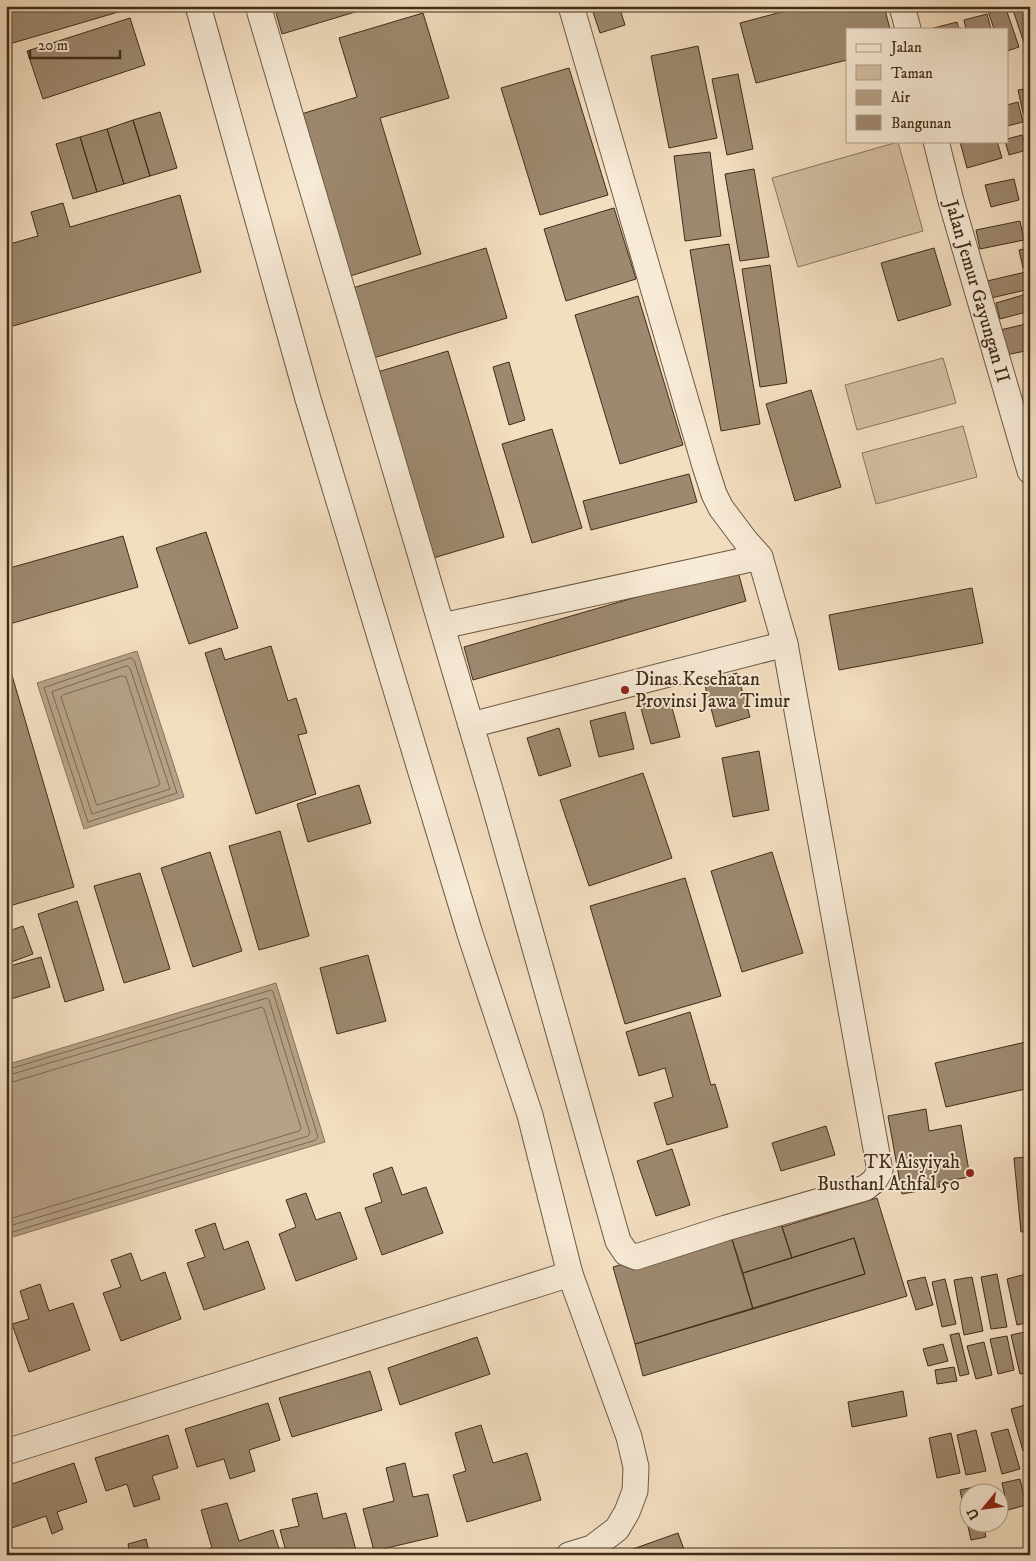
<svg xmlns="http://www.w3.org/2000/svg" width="1036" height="1561" font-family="'IM FELL DW Pica',serif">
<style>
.green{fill:#d4c0a4;stroke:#8a765f}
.water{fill:#b6a288;stroke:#86735c}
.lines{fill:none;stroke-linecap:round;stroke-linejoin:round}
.shore{stroke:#7a6851;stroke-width:1}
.building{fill:#9d8970;stroke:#3f2d1a}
.street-casing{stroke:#6c5944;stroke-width:27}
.street{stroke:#f7ead6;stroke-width:25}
.poi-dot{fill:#8f2418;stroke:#f7ead6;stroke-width:2}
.labels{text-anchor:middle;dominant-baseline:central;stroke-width:4;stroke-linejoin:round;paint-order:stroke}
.street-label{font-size:19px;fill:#3f2d1a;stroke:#f7ead6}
.poi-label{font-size:19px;fill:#3f2d1a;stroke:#f7ead6;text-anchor:start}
</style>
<rect width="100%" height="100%" fill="#f3dec0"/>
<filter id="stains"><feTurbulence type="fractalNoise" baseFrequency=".004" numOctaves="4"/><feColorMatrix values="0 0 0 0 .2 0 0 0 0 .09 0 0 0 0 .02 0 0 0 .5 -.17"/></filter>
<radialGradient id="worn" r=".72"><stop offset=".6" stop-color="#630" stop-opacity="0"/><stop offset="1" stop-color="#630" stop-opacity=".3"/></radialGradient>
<path class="green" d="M898,142L923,231L798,267L772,178Z
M943,358L956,403L857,430L845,385Z
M963,426L977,477L876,504L862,453Z"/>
<path class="water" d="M137,651L184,797L84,829L37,683Z
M276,983L325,1142L6,1239V1065Z"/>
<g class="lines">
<path class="shore" d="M131,658L134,660L177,793L88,822L44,688Z
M127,666L130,668L170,789L92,814L52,692Z
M122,676L126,677L160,784L158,786L97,805L96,803L61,697L63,695Z
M6,1070L271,990L273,992L318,1137L316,1140L6,1234
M6,1076L267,998L269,1000L310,1133L308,1136L6,1227
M6,1084L262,1007L264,1009L301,1128L299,1131L6,1220"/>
</g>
<path class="building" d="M6,6H131L132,8L6,45Z
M274,6H375L282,34Z
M591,6H619L625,25L600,33Z
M804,6H884L890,29H847V60L756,83L740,23Z
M914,6H935L915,12Z
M993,6H1005L1019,47L1007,51V29H994L987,8Z
M1015,6H1030V41L1024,43L1012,7Z
M423,13L449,98L380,118L421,254L347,277L298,115L357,97L339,38Z
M987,14L991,29H966L964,20Z
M130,18L145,65L43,99L27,51Z
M957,22L959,29H930Z
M698,46L717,138L669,148L651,56Z
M569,68L608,195L540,215L501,88Z
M738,74L753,149L727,155L712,79Z
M1030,88V111L1023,113L1018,90Z
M1018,102L1023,122L1007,126V105Z
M160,112L177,168L150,176L133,120Z
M133,120L150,176L124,184L107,129Z
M107,129L124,184L97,192L80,137Z
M1022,135L1027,150L1009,155L1005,141H1007V139Z
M80,137L97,192L73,199L56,144Z
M964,141H997L1002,158L967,168L960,142Z
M710,152L721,236L685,241L674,156Z
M754,169L769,257L740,261L725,174Z
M1014,179L1019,200L991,207L985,185Z
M1025,179H1030V202H1029Z
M180,195L201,272L6,328V245L38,236L31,212L63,203L70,227Z
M614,208L636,279L566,301L544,229Z
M1020,221L1024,240L980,249L976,230Z
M729,244L760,424L721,431L690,250Z
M486,248L507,318L370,359L349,289Z
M934,248L951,305L898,321L881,263Z
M1030,248V266L1023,268L1019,250Z
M770,265L787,383L760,387L742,269Z
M1030,271V289L991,298L987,281Z
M1030,293V311L1000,319L996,303Z
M638,296L683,445L620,464L575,315Z
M1030,323V350L1006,355L1000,330Z
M448,351L504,537L430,559L374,373Z
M509,362L525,420L509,425L493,367Z
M811,390L841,487L795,501L766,404Z
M552,429L582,528L532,543L502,444Z
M689,474L697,502L591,530L583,501Z
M206,532L238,628L189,644L156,548Z
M123,536L138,587L6,625V569Z
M737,568L746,601L473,680L464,647Z
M972,588L983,643L839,670L829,615Z
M271,646L288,701L296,698L307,733L298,735L316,794L256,814L205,653L221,648L225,660Z
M6,655L74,887L6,907Z
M737,673L750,717L716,727L704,682Z
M669,697L680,737L651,744L640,705Z
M625,712L634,749L599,757L590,721Z
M559,728L571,766L539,776L527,738Z
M759,751L769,810L733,817L722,758Z
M643,773L672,858L589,886L560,800Z
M359,785L371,823L308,842L297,804Z
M280,831L309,936L259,950L229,846Z
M210,852L242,951L193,967L161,868Z
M772,852L803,953L742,972L711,871Z
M140,873L170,969L124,983L94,886Z
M685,878L721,996L625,1024L590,906Z
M77,901L104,990L65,1002L38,914Z
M23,926L33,954L6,964V932Z
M368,955L386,1021L337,1034L320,968Z
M41,957L50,987L11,999L6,985V967Z
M6,999L12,1016L6,1018Z
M690,1012L711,1085L715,1084L728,1127L667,1145L654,1103L673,1097L665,1068L639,1076L626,1032Z
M1030,1041V1088L946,1107L935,1063Z
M926,1109L929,1131L961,1125L970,1177L939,1182L940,1187L902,1194L888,1116Z
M826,1126L835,1155L781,1171L772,1143Z
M672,1149L690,1205L656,1216L637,1161Z
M1030,1157V1231L1021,1232L1014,1158Z
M392,1167L402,1195L426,1187L443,1233L382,1255L365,1208L382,1202L373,1174Z
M306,1193L316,1220L340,1212L357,1259L296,1281L279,1234L296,1227L286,1200Z
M877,1198L907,1296L643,1376L635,1344L865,1274L854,1238L792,1258L782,1227Z
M779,1217L792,1258L743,1273L730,1233Z
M215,1223L224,1250L248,1241L265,1289L204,1310L187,1263L205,1257L195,1230Z
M730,1233L753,1309L635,1344L613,1267Z
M854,1238L865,1274L753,1309L743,1273Z
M131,1253L141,1281L165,1272L181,1319L121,1341L103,1293L121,1287L111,1260Z
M1030,1273V1322L1017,1325L1007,1279Z
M997,1274L1007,1327L991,1329L981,1277Z
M925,1277L933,1305L916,1310L907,1281Z
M972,1277L983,1331L964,1335L954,1280Z
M945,1279L956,1324L942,1327L932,1282Z
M40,1284L49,1311L73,1303L90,1350L29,1372L12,1324L29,1319L20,1291Z
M1025,1332L1030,1351V1372L1020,1374L1011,1335Z
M959,1333L969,1374L960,1376L950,1335Z
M1007,1336L1014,1370L998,1374L990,1339Z
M477,1337L490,1374L400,1405L388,1368Z
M984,1342L992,1375L976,1379L967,1346Z
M943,1344L948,1361L928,1366L923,1349Z
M954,1367L957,1381L937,1384L935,1370Z
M370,1371L382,1410L292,1437L279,1398Z
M903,1391L907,1416L852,1427L848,1402Z
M268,1403L280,1440L249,1450L255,1471L230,1479L224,1459L197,1467L185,1429Z
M1029,1404L1030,1449L1023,1451L1011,1409Z
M481,1425L493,1463L527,1453L541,1500L467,1522L453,1475L466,1471L455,1433Z
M1008,1429L1020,1469L1002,1474L991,1433Z
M976,1430L986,1471L966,1475L957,1435Z
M951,1433L960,1473L937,1478L929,1438Z
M168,1435L178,1468L152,1476L160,1499L134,1507L127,1484L106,1491L95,1458Z
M74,1463L87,1502L57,1512L63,1529L52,1534L46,1516L6,1530V1486Z
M405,1463L413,1497L428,1494L438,1536L374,1551L363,1509L394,1501L386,1468Z
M1020,1479L1026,1505L1008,1510L1002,1483Z
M974,1487L976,1494H968V1524H983L986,1537L971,1540L960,1490Z
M317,1493L323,1519L346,1513L357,1554L287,1555L280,1530L299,1526L292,1499Z
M227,1503L239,1541L273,1530L281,1555H200L199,1552L212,1548L201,1510Z
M678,1533L686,1555H616Z
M146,1539L150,1555H130L128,1544Z"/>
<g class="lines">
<g class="street-casing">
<g id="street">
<path d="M198,6L308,399L470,934L530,1115L570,1274L629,1437L636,1467L635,1491L627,1512L617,1529L592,1548L569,1555"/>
<path d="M258,6L491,793L618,1241L626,1253L636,1257L726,1228L865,1188L874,1181L880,1171L785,644L760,557L745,540L721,508L714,494L705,466L571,6"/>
<path d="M902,6L908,29"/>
<path id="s1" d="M936,141L951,201L1030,471"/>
<path d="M442,626L760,557"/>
<path d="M471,725L785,644"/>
<path d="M6,1452L570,1274"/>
</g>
</g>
<use href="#street" class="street"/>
</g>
<g class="poi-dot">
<circle cx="625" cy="690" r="5"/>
<circle cx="970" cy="1173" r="5"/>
</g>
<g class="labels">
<g class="street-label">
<text stroke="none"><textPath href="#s1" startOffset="156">Jalan Jemur Gayungan II</textPath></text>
</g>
<g class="poi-label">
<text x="635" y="679">Dinas Kesehatan<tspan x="635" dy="22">Provinsi Jawa Timur</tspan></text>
<text x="960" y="1162" text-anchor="end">TK Aisyiyah<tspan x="960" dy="22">Busthanl Athfal 50</tspan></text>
</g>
</g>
<rect width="1036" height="1561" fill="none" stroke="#f3dec0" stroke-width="25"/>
<rect x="8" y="8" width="1021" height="1546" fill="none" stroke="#3f2d1a" stroke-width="2.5"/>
<rect x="12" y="12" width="1011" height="1536" fill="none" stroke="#3f2d1a"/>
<rect x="846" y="28" width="162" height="115" fill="#f7ead6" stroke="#ad9e8b"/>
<rect x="856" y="44" width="25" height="8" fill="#f7ead6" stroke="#ad9e8b"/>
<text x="891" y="52" font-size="15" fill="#3f2d1a">Jalan</text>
<rect x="856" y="65" width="25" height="15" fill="#d4c0a4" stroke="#ad9e8b"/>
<text x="891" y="78" font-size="15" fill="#3f2d1a">Taman</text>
<rect x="856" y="90" width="25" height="15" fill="#b6a288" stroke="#ad9e8b"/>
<text x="891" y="102" font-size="15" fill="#3f2d1a">Air</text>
<rect x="856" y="115" width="25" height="15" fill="#9d8970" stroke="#ad9e8b"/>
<text x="891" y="128" font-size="15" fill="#3f2d1a">Bangunan</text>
<g transform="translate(984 1508) rotate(241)"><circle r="24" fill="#f7ead6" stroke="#ad9e8b"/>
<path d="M0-4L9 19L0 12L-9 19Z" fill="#8f2418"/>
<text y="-8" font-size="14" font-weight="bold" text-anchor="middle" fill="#3f2d1a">U</text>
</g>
<path d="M30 50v8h90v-8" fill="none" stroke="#3f2d1a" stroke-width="2.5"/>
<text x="38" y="50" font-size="15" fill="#3f2d1a" stroke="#f7ead6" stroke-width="4" paint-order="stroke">20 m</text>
<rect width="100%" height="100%" filter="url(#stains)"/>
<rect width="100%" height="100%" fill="url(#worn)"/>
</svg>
